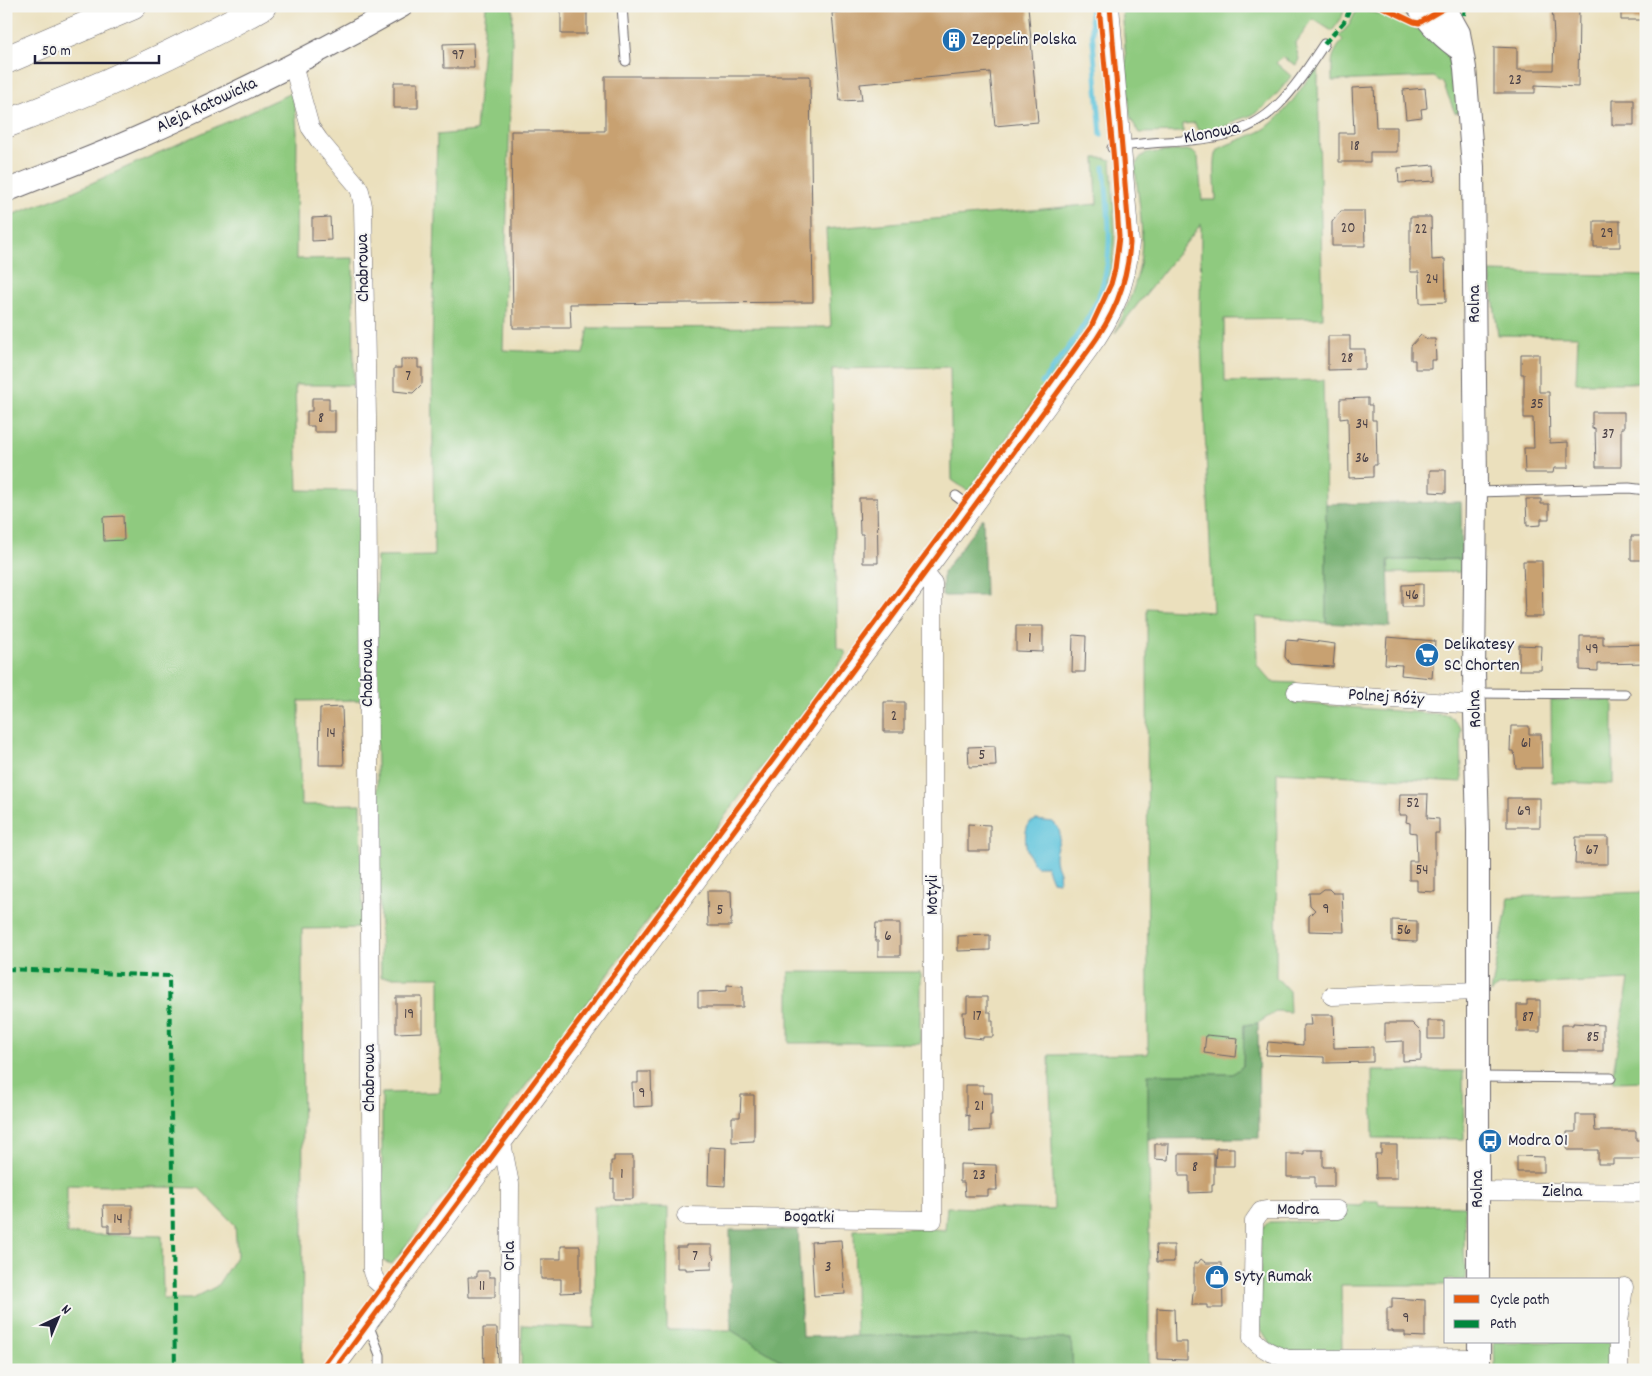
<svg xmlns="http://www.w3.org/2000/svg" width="1652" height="1376" font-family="Dekko,sans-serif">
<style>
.green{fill:#8fca7f;stroke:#58765d;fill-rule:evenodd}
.forest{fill:#73ae6e;stroke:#4a6854}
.water{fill:#5ec4dc;stroke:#40738c}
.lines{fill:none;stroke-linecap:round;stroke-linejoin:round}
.stream{stroke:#5ec4dc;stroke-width:5}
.building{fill:#c8a171}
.service-casing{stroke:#686468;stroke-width:11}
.minor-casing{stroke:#686468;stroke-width:19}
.tertiary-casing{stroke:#686468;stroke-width:24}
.motorway-casing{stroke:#686468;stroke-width:29}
.service{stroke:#fff;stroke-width:9}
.minor{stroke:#fff;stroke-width:18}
.tertiary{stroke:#fff;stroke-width:22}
.motorway{stroke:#fff;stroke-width:28}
.quiet{stroke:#00873e;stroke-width:4;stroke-dasharray:8 4;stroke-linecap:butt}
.cycleway-casing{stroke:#f6f6f2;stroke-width:8}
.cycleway{stroke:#e8590c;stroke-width:5}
.labels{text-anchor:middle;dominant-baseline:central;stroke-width:4;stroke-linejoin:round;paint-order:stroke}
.number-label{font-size:15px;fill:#4c4248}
.poi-label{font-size:18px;fill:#22223b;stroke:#f6f6f2;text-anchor:start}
.street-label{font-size:18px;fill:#22223b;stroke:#f6f6f2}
</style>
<rect width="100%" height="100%" fill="#f6f6f2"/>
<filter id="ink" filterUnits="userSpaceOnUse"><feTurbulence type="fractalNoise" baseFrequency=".02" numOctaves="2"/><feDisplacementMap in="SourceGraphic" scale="10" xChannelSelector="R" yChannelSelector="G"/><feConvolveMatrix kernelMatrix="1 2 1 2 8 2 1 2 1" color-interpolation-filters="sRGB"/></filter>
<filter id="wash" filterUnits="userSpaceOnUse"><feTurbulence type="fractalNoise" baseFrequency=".0096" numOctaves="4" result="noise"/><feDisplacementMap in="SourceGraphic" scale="20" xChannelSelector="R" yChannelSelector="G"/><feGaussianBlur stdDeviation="1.12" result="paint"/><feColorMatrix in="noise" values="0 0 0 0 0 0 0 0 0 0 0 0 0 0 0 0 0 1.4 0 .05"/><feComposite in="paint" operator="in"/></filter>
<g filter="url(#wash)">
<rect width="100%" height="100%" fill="#ebe0bd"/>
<path class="green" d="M486,6H513L503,350L583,354L589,328L831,327L826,229L1097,204L1095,158H1105L1111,160L1115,231L1113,260L1108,281L1101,300L1088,327L968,491L952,480L950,367L832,369L837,648L844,650L846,655L722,820L448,1191L392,1264L382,1261V1093L440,1092V977H381L375,663L377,557L434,556L432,348L437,135L476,131Z
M1122,6H1344C1345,16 1338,23 1332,31L1313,19L1295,44L1299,59L1296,65L1282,57L1276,63L1291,76C1281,90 1268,106 1252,115C1247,117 1242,118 1237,120C1227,127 1213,130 1200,130L1197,129L1195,123L1183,124V132L1139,133L1130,117Z
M1356,11C1379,10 1411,23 1429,38L1432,36C1455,60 1456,80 1459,112L1455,113L1443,83L1434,77L1332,81C1332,61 1330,56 1343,40L1339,36L1350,24Z
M1319,62L1318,82L1323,318L1224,319L1225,382L1323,380L1326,504V623L1256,617L1257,665L1272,682L1296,683L1294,703L1449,715L1461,728L1462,782L1277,772L1276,977L1289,991L1290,1012L1277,1011L1258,1023L1244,1025L1243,1066L1233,1074H1148L1150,1215L1149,1216V1370H1073L1071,1339L923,1335L856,1337L854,1230L921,1228L945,1230L947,1207L1054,1210L1049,1055L1148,1054L1147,608L1213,612L1200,318L1201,224L1115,333C1126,309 1138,283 1141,256C1144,227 1138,196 1135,167L1139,159L1146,153L1187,150L1193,152L1198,157L1202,200H1216C1216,189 1212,158 1218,150C1222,145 1256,135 1266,128C1289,111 1303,85 1319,62Z
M291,93L295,106L297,132L296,259L353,258L354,385H295L298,490L363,491L364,700L299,701L301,805L361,804L363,928L302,929L303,1222L302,1370H6V217L65,195ZM67,1185L199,1188L235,1225L237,1255L217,1286L192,1299H163L162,1236L67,1234Z
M1490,272L1646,276V383H1576L1578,336L1498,335Z
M1462,559V572L1389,573L1388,560Z
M1551,700H1613V784L1552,782Z
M1646,892V1081L1614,1082L1613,1072L1629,980L1499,986L1491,993L1509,897Z
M789,972H920V1043H789Z
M1372,1071H1463L1464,1139L1373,1138Z
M1364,1201H1378L1379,1205L1465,1206L1464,1250L1466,1280H1446V1285H1341L1342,1352H1287L1271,1345L1259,1326L1261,1229L1269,1222L1341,1221L1340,1205L1361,1206Z
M594,1206L668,1208L667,1330H731L796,1370H521L522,1325L595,1328Z
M1494,1342H1609V1370H1495Z"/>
<path class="forest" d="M1461,502L1462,559L1388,560L1390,627L1326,623V504Z
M983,518L985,596H942L943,573Z
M1258,1023L1259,1138L1148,1139V1074H1233L1243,1066L1244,1025Z
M730,1230H798L802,1337L923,1335L1071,1339L1073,1370H796L731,1330Z"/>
<path class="water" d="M1036,820L1053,822C1068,836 1054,844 1055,859C1055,867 1063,874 1058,882L1052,881L1046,866H1036C1026,856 1022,836 1029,823Z"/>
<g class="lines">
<path class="stream" d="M1090,6L1101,135
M1042,383C1061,357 1084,330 1097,300C1116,259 1108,210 1104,167"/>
</g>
<g id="blocks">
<path class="building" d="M561,6H587V34H561Z
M892,6H1028L1038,122L995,126L990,72L860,84L862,100L840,101L832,13Z
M1552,6H1579L1578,87L1535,85V93H1494V47L1517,48V70H1553L1554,36Z
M1627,6H1646V20H1621V7Z
M473,43L474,68H444L443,44Z
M605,76H810L813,302L570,304L571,328H513L511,131H605Z
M394,82H418V108H394Z
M1374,87L1376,127H1397V152H1370V162H1339V133H1354L1352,88Z
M1425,88L1427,108L1421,109L1422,117L1406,119L1403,90Z
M1612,100H1634V125H1612Z
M1434,165L1435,181L1399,183L1398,168Z
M1341,211H1364L1365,246H1332V222Z
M330,217L331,240L312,241V218Z
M1410,217H1431L1432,260L1445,259L1446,302L1420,303L1419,272H1410Z
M1594,221H1620V247H1594Z
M1421,335L1427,339H1435L1436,360H1431V369H1415V360H1411V346Z
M1328,336H1350V349H1365V369L1328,370Z
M1521,354H1539V392H1549L1550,443L1568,442V468H1554L1553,473H1525L1524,448H1534L1533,418H1524V374H1521Z
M401,359H418V368H422V384L413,393L394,391V368H401Z
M312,398H329V410H335V432H314V426H307V411H312Z
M1368,398V405H1372V420H1376L1377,465H1373V477L1349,478L1348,418L1340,419V399Z
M1592,412H1624V428H1621V467H1596L1595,428L1592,429Z
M1430,470H1446V493L1430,492Z
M859,498H877L878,563H863V534H860Z
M1526,499H1541V504H1549V519H1541V525L1527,526Z
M123,516L124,540L104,541L103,517Z
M1631,536H1646V560H1631Z
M1523,561H1542L1543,617H1525Z
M1423,584V607H1402V585Z
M1016,626H1043V652L1016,651Z
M1073,635L1086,636L1085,672H1072Z
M1580,636H1603V645L1646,644V663L1598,664V671L1580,670Z
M1387,637L1435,641L1432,678L1401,675L1402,665L1385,664Z
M1298,639L1335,644L1333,667L1290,664L1285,657L1286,640L1298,641Z
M1519,645L1542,646L1541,670H1519Z
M884,702H904V732H884Z
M342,707L344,765H319L320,708Z
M1511,726H1529V734H1541L1542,768H1516L1514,751H1510Z
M995,746L996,766L969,767L968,747Z
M1400,794H1428L1427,818L1439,819V833H1435V892L1417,891V880H1409V861H1417L1416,833L1410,832V823L1406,822L1407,815H1399Z
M1507,798H1540V827H1507Z
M968,824L990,825V851H968Z
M1576,837H1608V864H1575Z
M1324,889H1329L1333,893H1342L1344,932L1309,931V916L1315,910L1310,905L1309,893H1319Z
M707,891H731L732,919H731V926H708Z
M1392,920L1417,921V942L1392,941Z
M876,923H900V956H878V941H875Z
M990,935V950L958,951V936Z
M727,985L743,986V1007H698V992L727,991Z
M396,997H422V1032L396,1033Z
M967,997H987V1012H991V1021H993V1037H983V1039L964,1037L963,1012H967Z
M1527,1000H1540V1032H1517V1005H1527Z
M1310,1015H1333L1334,1048L1373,1047V1062L1324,1063V1057L1266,1055L1268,1042L1303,1045V1025H1311Z
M1428,1021H1444V1039H1428Z
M1385,1023H1412L1421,1032V1060L1403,1061V1041L1385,1042Z
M1573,1023L1603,1025V1051H1562V1025H1573Z
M1206,1035L1238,1038L1236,1057L1204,1053Z
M638,1072H651L652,1106L633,1107L632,1083H638Z
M966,1085H983V1093H992V1115H990V1130L969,1131V1115L966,1116Z
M741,1095H754V1141L732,1142V1117H740Z
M1576,1115H1594L1595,1131H1636V1140H1646V1159H1613V1164H1598V1150H1567V1132H1576Z
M1155,1144H1169L1168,1160L1155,1159Z
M1381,1145H1397V1178H1376L1375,1154H1381Z
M709,1147L726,1148L725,1186L708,1185Z
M1216,1148H1234V1166H1215Z
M1304,1150H1323V1167H1334V1187H1315V1177H1287V1154H1304Z
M1179,1154H1214V1184H1212V1192L1189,1193V1176H1179Z
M614,1156H633V1199H614V1179L611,1180V1161H614Z
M1517,1156L1544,1157V1172H1517Z
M960,1164L996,1165L997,1190H988V1196H965L964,1182H960Z
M103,1205H132V1233H109V1225H104Z
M841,1240L845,1294L814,1296L811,1242Z
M686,1245H712V1254L715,1258L712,1261V1269L686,1270V1268H677V1247H686Z
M1156,1245H1174V1262H1157Z
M561,1246H580V1292L561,1293V1279H541V1259H561Z
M1201,1259L1206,1263H1222L1223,1308H1207V1305H1192L1193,1292L1194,1290V1263H1198Z
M477,1271H489V1277H495V1297H469L468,1277H477Z
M1392,1298L1425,1300V1337L1405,1336V1332H1393V1331H1387V1308H1392Z
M1157,1308L1174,1309L1175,1342H1187V1360L1157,1359Z
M483,1328H497L498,1370H484Z"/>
</g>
</g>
<g filter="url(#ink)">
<use href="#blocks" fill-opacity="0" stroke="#686468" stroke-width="1"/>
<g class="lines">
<g class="service-casing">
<path id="service" d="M622,6L626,61
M1112,148C1170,136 1233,151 1278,105C1296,87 1310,65 1324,44
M1476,492L1629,488L1646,490
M956,496L972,508
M1476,693L1625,694
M1478,1077L1611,1078
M368,1324L380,1355V1370"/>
</g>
<g class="minor-casing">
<path id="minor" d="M293,65L310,127L319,140L356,184L360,191L363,206L367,416L372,1272L375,1280L390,1293
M1296,692L1476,705
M1332,996L1478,991
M502,1143L510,1184L509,1370
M1478,1191L1646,1193
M1338,1210H1266L1261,1211L1254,1221L1252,1338C1262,1350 1274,1354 1288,1359L1479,1358
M686,1216L933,1220V583L925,573
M334,1370L925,573L1088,351C1113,317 1127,286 1130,243L1110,6
M1619,1370V1322L1624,1287"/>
</g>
<g class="tertiary-casing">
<path id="tertiary" d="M1418,6C1429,23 1444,39 1461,50
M1441,6L1450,17L1459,33L1465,68L1473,167L1476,487L1474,672L1478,830V1280
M6,191C47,174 89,159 130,141C223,101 313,56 402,6
M1479,1342V1370"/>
</g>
<g class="motorway-casing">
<path id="motorway" d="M6,60L132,6
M6,124C94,91 180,52 262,6"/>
</g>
<use href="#service" class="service"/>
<use href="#minor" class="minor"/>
<use href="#tertiary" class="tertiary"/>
<use href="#motorway" class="motorway"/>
<path class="quiet" d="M1464,15L1465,6
M1324,44L1344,22L1351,6
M6,969L169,976L175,1370"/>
<g class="cycleway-casing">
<path id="cycleway" d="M1380,6L1414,22L1419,23L1448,6
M320,1370L954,516L1091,327L1111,284L1115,269L1119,237L1114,162L1099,6
M334,1370L925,573L1088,351C1113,317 1127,286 1130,243L1110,6"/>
</g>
<use href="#cycleway" class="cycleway"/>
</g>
</g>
<defs>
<g id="building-disc" transform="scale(1.25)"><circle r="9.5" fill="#1f6fb2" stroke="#f6f6f2"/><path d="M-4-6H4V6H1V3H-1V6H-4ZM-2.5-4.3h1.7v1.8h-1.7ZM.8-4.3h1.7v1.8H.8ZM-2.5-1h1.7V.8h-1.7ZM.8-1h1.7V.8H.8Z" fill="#fff"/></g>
<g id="supermarket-disc" transform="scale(1.25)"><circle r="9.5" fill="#1f6fb2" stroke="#f6f6f2"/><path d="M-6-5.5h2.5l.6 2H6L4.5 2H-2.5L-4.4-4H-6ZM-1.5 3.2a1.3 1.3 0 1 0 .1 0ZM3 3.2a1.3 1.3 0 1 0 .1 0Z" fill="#fff"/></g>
<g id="bus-disc" transform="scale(1.25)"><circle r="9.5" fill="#1f6fb2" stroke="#f6f6f2"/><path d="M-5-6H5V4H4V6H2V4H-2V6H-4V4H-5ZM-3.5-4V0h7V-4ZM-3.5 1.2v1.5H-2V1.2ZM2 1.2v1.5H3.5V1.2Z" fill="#fff"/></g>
<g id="shop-disc" transform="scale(1.25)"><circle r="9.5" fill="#1f6fb2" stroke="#f6f6f2"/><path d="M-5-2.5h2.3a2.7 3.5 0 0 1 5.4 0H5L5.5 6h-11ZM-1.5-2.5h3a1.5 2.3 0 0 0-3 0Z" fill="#fff"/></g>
</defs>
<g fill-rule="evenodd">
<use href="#building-disc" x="954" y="40"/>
<use href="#supermarket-disc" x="1427" y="655"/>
<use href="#bus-disc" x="1490" y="1141"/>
<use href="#shop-disc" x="1217" y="1277"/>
</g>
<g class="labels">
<g class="number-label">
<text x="458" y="56">97</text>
<text x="1515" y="81">23</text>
<text x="1355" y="147">18</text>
<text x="1348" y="229">20</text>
<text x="1421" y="230">22</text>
<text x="1607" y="234">29</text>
<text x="1432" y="280">24</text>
<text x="1347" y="359">28</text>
<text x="408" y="377">7</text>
<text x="1537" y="405">35</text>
<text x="321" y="419">8</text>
<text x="1362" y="425">34</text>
<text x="1608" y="435">37</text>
<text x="1362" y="459">36</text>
<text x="1412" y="596">46</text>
<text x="1030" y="639">1</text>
<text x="1592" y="650">49</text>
<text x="894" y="717">2</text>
<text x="331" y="734">14</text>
<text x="1526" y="744">61</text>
<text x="982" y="756">5</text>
<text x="1413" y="804">52</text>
<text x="1524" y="812">69</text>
<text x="1592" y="851">67</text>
<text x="1422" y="871">54</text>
<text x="1326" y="910">9</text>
<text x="720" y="911">5</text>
<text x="1404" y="931">56</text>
<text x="888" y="937">6</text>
<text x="409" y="1015">19</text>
<text x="977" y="1017">17</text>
<text x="1528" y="1018">87</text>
<text x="1593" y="1038">85</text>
<text x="642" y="1094">9</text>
<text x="979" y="1107">21</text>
<text x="1195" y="1168">8</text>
<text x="622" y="1175">1</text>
<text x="979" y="1176">23</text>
<text x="118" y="1220">14</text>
<text x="695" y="1257">7</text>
<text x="828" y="1268">3</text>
<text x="482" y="1287">11</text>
<text x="1406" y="1319">9</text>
</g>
<g class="poi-label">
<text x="972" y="40">Zeppelin Polska</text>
<text x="1444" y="645">Delikatesy<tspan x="1444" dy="21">SC Chorten</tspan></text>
<text x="1508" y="1141">Modra 01</text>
<text x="1234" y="1277">Syty Rumak</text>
</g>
<g class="street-label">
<text transform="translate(207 106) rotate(-25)">Aleja Katowicka</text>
<text transform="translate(1212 134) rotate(-11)">Klonowa</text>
<text transform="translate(364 268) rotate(-91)">Chabrowa</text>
<text transform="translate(1475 304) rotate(-90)">Rolna</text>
<text transform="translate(368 673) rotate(-90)">Chabrowa</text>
<text transform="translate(1386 698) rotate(4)">Polnej Róży</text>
<text transform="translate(1476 709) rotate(-92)">Rolna</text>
<text transform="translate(933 895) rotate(-90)">Motyli</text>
<text transform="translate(370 1078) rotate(-90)">Chabrowa</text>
<text transform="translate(1478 1189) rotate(-90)">Rolna</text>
<text x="1562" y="1192">Zielna</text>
<text x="1298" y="1210">Modra</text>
<text transform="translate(809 1218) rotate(1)">Bogatki</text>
<text transform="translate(510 1256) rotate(-90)">Orla</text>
</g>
</g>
<rect width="1652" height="1376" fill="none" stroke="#f6f6f2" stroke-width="25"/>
<rect x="1444" y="1278" width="175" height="65" fill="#f6f6f2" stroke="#a1a1a9"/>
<rect x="1454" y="1295" width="25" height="8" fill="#e8590c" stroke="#a1a1a9"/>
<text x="1490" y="1304" font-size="15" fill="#22223b">Cycle path</text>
<rect x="1454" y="1320" width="25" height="8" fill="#00873e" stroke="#a1a1a9"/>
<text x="1490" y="1328" font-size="15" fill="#22223b">Path</text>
<g transform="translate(58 1318) rotate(44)" stroke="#f6f6f2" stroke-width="4" paint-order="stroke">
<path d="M0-4L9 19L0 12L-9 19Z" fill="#22223b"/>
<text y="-8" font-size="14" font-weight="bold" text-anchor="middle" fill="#22223b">N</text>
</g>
<path d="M35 55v8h124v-8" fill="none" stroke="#22223b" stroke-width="2.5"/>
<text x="42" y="55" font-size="15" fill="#22223b" stroke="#f6f6f2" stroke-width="4" paint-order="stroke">50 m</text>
</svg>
